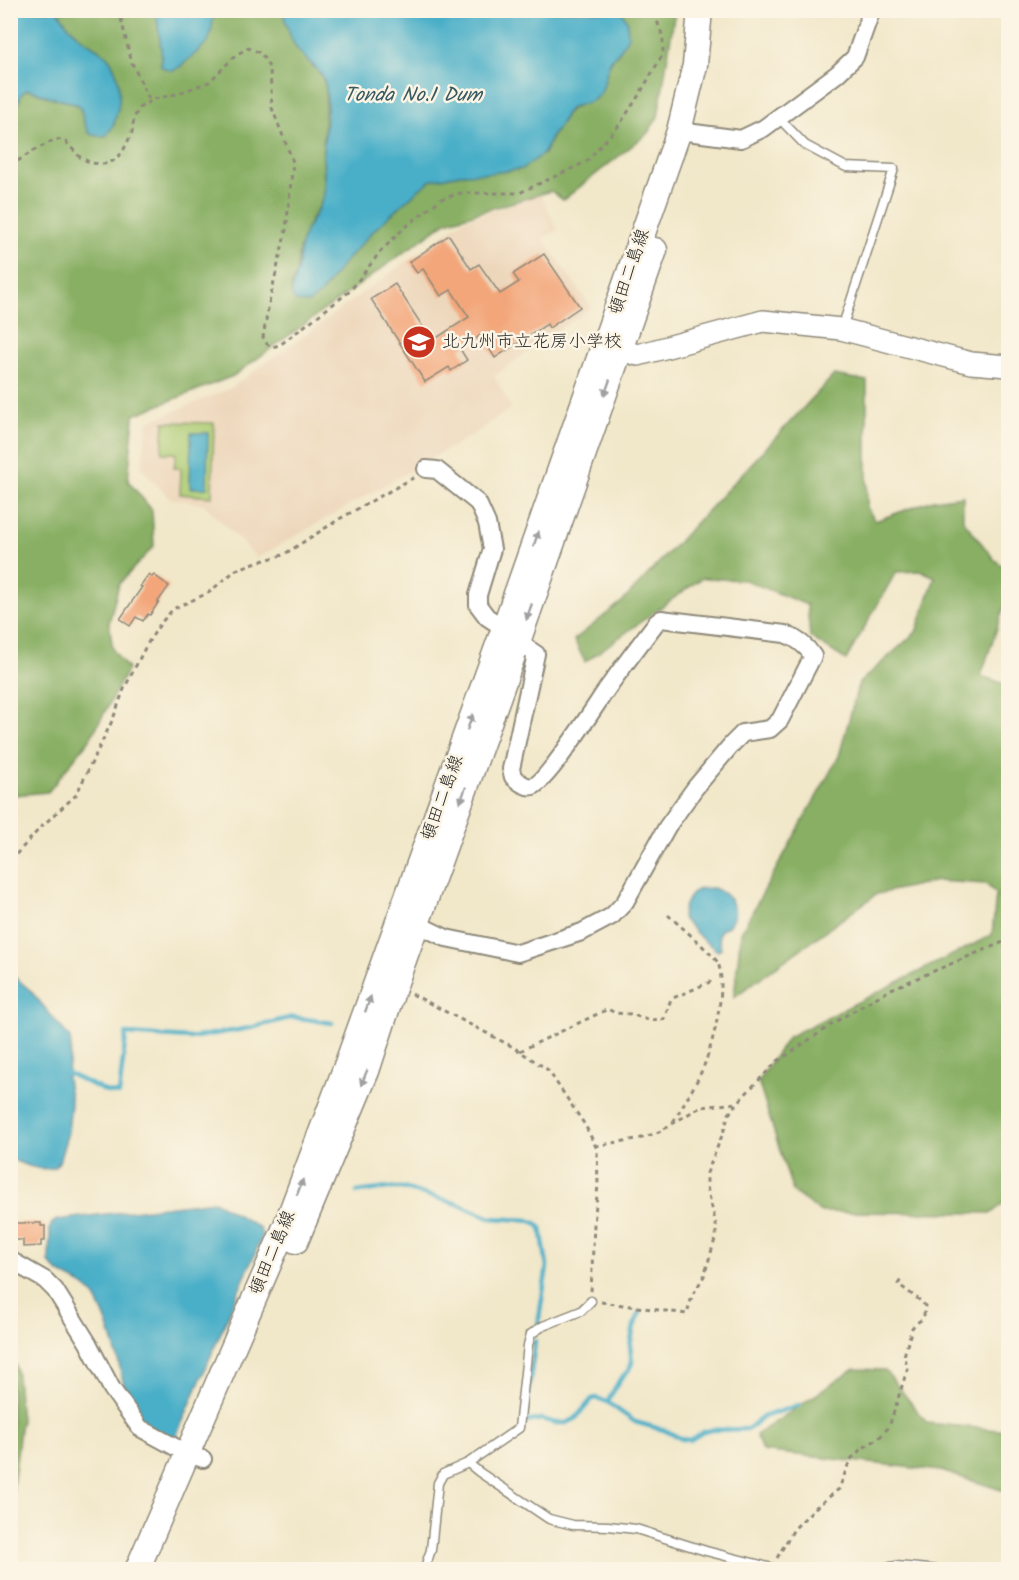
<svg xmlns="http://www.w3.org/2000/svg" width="1019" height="1580" font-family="Kalam,'Klee One',sans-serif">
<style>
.built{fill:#edd7bb}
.green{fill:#abcb72;stroke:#6b7b4e;stroke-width:1.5}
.forest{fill:#88af64;stroke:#5a6d48;stroke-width:1.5}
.water{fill:#49afc8;stroke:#3a6d7a;stroke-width:1.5}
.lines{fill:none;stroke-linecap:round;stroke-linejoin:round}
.stream{stroke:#49afc8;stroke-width:4.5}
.building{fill:#f3a679}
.service-casing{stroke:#8e897a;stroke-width:11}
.minor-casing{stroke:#8e897a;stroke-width:20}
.tertiary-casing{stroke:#8e897a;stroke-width:24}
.secondary-casing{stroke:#8e897a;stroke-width:27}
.path{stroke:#8e897a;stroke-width:3;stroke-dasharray:4.5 4.5;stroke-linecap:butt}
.service{stroke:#fff;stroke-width:8}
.minor{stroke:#fff;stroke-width:16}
.tertiary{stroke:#fff;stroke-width:21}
.secondary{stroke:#fff;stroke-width:24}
.oneway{fill:#a0a0a0}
.labels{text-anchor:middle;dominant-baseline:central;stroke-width:5;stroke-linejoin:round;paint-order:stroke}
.street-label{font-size:18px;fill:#2b2b2b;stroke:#fcf5e5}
.poi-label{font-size:18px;fill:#2b2b2b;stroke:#fcf5e5;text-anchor:start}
.water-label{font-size:20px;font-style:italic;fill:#365962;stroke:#fcf5e5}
</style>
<rect width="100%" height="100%" fill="#fcf5e5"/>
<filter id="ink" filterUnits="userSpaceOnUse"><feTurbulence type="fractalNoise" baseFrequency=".0167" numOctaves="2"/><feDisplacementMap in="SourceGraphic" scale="12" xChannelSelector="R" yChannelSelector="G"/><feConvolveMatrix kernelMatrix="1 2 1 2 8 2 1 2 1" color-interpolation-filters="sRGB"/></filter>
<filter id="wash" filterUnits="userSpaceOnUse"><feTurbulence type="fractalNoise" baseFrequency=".008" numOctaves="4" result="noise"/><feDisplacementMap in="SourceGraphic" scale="24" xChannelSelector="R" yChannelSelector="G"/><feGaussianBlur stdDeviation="1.35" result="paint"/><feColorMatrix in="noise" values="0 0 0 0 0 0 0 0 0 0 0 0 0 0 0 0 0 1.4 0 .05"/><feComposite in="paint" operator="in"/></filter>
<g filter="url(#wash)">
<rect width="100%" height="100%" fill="#f1e7c9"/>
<path class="built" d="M541,195L558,230L543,239L591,307L494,376L511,408L474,434L257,558L204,504L169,498L141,468L148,422L231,388L464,220Z"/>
<path class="green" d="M164,422L214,423L212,497L180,494L181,468H174L176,453H162Z"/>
<path class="forest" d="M58,11H156L161,48V66H182L190,56L201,49L214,11H283L296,48L322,76L326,88L323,153L324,195L319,207L310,221L299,250L296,274L292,283L291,290L292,296L296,301L320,294L343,264L374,230L417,191L431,180L460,174L509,171L544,154C548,144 566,110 574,107C583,103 592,103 599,95C605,87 604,77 608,68C611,59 617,56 621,49C625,42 626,29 627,21L621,11H675L658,117L647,134L563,200L551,191L446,222L233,376L134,415L128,481L152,510L154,546L119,584L109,622L113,650L128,669L90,739L48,792L14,795L11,799V117L22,93L26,90H32L49,97L70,102L79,106C84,118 83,131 97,136L114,125C119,103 124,77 108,58C102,50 90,45 82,39C73,32 64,21 58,11Z
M834,375L867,381V507L875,521L933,500L963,496V520L994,559L1008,570V595L981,676L1008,685V1199L992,1213L821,1212L793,1192L758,1081L788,1037L992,935L996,894L986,884L937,881L877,894L734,997L741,932L839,756L859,683L916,632L935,577L922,571L896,572L846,660L810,637L807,605L745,580L702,578L585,662L574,640L624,600Z
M11,1361L16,1366L21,1421L11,1504Z
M854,1369L885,1370L927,1423L1008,1431V1492L941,1471L762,1451L756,1435Z"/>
<path class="water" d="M11,10L58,11C64,21 73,32 82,39C91,46 102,50 109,59C119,72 121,92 118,108C115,120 114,129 104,137L90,134C83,125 84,116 79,105L70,102L49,97L32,90H26L22,93L11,117Z
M156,11H214C212,20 213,30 209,39C207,44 179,69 174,70C169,71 165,69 161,66V48Z
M283,11H621L627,21L628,37L621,49L611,60L607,71L603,87L600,94L592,101L572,107L566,113L560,125L550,139L544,153L522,169L491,173L460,174L431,180L417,191L374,230L343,264L320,294L309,303C283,304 293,286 297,271C300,259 299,247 304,235C309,222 322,208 324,194C326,181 323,166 323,153C324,134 332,92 322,76C316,66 304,59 297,49C291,41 285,21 283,11Z
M191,433H208L207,488H190Z
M713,888C728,893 743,909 729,925C726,929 720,928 719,934C718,939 721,944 721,949L718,951L702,939L682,918C682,909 688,895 697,890C701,888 708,888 713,888Z
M11,974L30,990L70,1038L71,1049L67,1079L71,1103L68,1132L59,1162L54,1168C39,1171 24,1165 11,1159Z
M214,1201L260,1228L262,1237L175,1439C166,1435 148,1429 142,1423C126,1407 124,1384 119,1364C113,1341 107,1318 96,1299C85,1280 61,1280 49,1262L50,1228L52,1223L57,1220Z"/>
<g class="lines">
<path class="stream" d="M63,1071L107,1092L119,1094L126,1034L190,1038L250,1028L293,1017L332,1023
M357,1192L388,1188H402L458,1204L491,1218L528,1220L536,1223L541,1228L547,1266L538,1325
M535,1341L527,1404L526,1422L542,1419L555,1423H566L575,1419L592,1399L597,1398L607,1402L635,1422L664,1430L682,1439L690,1440L703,1432L712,1430L748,1429L763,1417L799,1405
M608,1401L620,1379L628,1371L632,1363L630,1346L634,1326L640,1313"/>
</g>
<g id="blocks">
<path class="building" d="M449,235L471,269L479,264L500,294L519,282L513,274L544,254L580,307L549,328L547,324L495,358L481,335L460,349L467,360L451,371L449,367L425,382L371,299L395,284L432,341L469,317L451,290L441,296L423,269L417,273L409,262Z
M149,574L152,577L154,575L169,586L157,603H158L150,615L148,614L143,621L136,617L130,626L120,619L142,587L140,586Z
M10,1223H41V1226H45V1241H41V1246L23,1247V1240H10Z"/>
</g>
</g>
<g filter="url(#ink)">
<use href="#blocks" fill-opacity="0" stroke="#8e897a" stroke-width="1.5"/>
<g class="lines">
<g class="service-casing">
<path id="service" d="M779,118L805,145L846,167L894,169L842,328
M468,1463L479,1472L549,1519L573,1525L608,1526L636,1529L706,1551L780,1570
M424,1570L431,1550L438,1483L443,1474L468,1463L519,1428L528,1345L531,1334L543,1326L581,1311L591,1301
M877,1570L896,1566L940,1570"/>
</g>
<g class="minor-casing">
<path id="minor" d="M679,131L741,139L764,128L837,74L855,57L870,15V10
M417,924L446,938L518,953L582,932L612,916L625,902L667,827L695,788L732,744L743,733L770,729L780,720L813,656C806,645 798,639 785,634L661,619L656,623C640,644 624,665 609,686C597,703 547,782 533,786C526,788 519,782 513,777L511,769L536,654L518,642L504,628L487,617L478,605V595L492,549L487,523L478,503L437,470L426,469
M10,1260L45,1280L55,1290L88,1343L112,1389L140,1428L188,1454L203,1459"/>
</g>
<g class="tertiary-casing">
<path id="tertiary" d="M604,345L638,355L763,321L841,329L971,363L1008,366"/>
</g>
<g class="secondary-casing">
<path id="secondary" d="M296,1241L367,1071L395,985L518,642L655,250
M137,1570L286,1225L346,1066L504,628L679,131L695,65L700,10"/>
</g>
<path class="path" d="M119,10L131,61L150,101
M10,166L33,151L56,139L65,141L80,157L91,163L104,164L113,161L122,153L132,133L134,118L139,108L154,99L176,94L209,82L236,55L248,48L261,53L270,69L272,108L293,162L286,230L269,303L263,337L267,344L272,347L280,345L350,291L380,252L404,228L441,199L461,193H519L586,162L620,124L639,95L663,54V37L653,10
M10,861L42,826L76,795L113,719L124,689L146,646L160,624L173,609L208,593L236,570L254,563L283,555L341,518L415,477
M668,915C677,923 714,955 718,963C727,986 714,1040 705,1063C697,1084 683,1104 672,1124
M412,994L515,1048L548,1070L585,1125L597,1149L598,1185L594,1224L591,1292
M520,1051L608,1009L615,1013L631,1014L648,1020L664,1019L671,999L710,982L712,977
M595,1146L642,1138L659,1132L695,1110L702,1107L737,1103
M601,1302L687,1314L692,1296L704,1276L716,1236V1224L707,1187V1173L723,1133L729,1114L735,1106L751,1088L778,1061L843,1017L891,989L1008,940
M777,1558L794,1529L815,1508L839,1489L850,1460L860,1450L879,1438L889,1427L908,1367L904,1356L912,1328L915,1324L921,1320L924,1315L925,1306L922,1302L898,1284L903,1277"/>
<use href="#service" class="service"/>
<use href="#minor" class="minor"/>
<use href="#tertiary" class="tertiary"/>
<use href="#secondary" class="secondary"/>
</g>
<defs><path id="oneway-solid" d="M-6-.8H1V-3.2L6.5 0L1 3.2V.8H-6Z" transform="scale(1.5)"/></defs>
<g class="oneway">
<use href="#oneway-solid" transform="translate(607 388) rotate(109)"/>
<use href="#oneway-solid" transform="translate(536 539) rotate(-71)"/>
<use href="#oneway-solid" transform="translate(529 612) rotate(109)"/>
<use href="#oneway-solid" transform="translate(470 722) rotate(-70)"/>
<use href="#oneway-solid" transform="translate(463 795) rotate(110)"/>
<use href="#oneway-solid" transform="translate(368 1004) rotate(-70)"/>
<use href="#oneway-solid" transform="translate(364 1078) rotate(112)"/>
<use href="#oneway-solid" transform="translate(300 1187) rotate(-69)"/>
</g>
</g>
<defs>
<g id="school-disc" transform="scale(1.725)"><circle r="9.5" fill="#c8321e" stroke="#fcf5e5"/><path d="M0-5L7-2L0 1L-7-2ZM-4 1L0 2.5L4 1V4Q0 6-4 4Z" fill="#fff"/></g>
</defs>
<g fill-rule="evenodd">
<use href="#school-disc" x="419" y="342"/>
</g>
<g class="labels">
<g class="street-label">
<text transform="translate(630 272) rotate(-71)">頓田二島線</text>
<text transform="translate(443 798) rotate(-70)">頓田二島線</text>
<text transform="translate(273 1253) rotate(-67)">頓田二島線</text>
</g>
<g class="poi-label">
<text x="442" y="342">北九州市立花房小学校</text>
</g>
<g class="water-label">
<text x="413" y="96">Tonda No.1 Dum</text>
</g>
</g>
<rect width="1019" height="1580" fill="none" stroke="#fcf5e5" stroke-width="36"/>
</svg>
